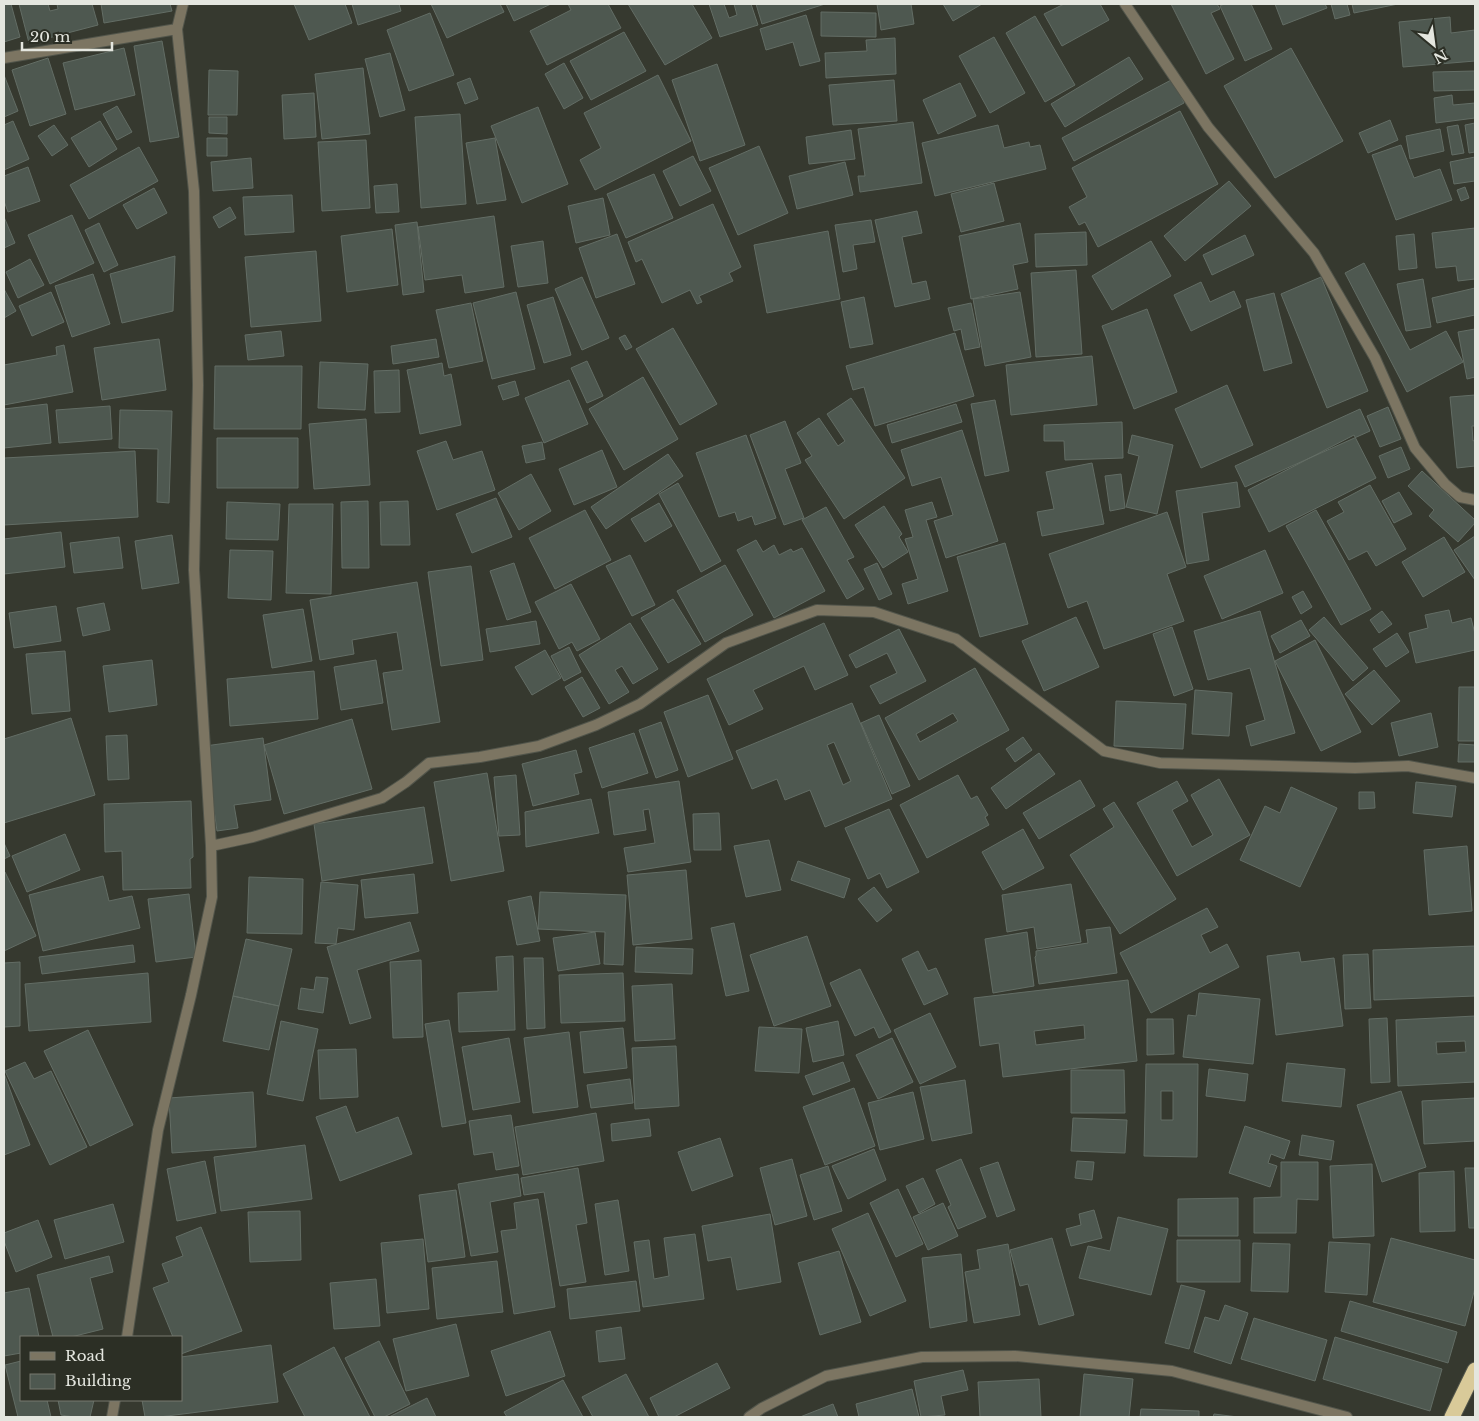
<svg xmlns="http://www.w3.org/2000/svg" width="1479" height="1421" font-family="'Libre Baskerville',serif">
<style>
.building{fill:#4e5850;stroke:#636d65;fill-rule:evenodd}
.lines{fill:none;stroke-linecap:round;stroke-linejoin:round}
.street-casing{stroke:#52554b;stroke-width:12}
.highway-casing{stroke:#52554b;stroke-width:17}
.street{stroke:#7c7562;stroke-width:10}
.highway{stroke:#d9ca99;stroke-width:15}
</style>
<rect width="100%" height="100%" fill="#36392f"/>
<path class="building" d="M4,4H11L20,37L4,42Z
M19,4H48L50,11L58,9L57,4H92L98,25L29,43Z
M101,4H170L172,11L104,23Z
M294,4H345L352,23L309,40Z
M352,4H399L401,11L358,25Z
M431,4H500L504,12L447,38Z
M506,4H551L514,21Z
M568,4H608L621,28L547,65L530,31L571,10Z
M628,4H692L712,38L665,65Z
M709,4H724L729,18L737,15L734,4H751L758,25L720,37Z
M756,4H825L762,24Z
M877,4H911L914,24L881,30Z
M943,4H982L953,21Z
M1064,4H1100L1109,20L1062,46L1044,14Z
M1171,4H1217L1220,9L1211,13L1234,59L1206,74Z
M1224,4H1251L1272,49L1245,61L1220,6Z
M1275,4H1325L1327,8L1283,25Z
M1331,4H1347L1350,15L1335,19Z
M1352,4H1398L1354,13Z
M821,12L876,13V37L821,36Z
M430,13L454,75L409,91L387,30Z
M806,15L820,61L800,66L793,42L766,50L760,29Z
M1035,16L1075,85L1045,102L1006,33Z
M1450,17L1451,33L1475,30V61L1403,67L1399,22Z
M624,32L646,71L591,100L570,61Z
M994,37L1025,93L990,113L959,56Z
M895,38L896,74L826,78L825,53L867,51L866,40Z
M162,41L179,137L150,142L134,46Z
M124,48L135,95L75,110L63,63Z
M1291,48L1343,141L1275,178L1224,86Z
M390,53L405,110L380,117L365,59Z
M1129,57L1143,79L1065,127L1051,104Z
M48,58L66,114L30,126L12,70Z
M564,63L583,98L564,109L545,74Z
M717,64L745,145L700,161L672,80Z
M363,68L370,134L322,139L315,74Z
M209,70L238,71L237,115H208Z
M1475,71V90L1434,91L1433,72Z
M4,75L18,111L4,117Z
M658,75L691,141L595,190L580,160L601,148L584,113Z
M470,78L478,99L465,104L457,83Z
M1173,79L1184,103L1074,161L1062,138Z
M894,80L897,121L833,125L829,85Z
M960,83L976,116L938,134L923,100Z
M314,93L316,137L284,139L282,95Z
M1452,95L1453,105L1475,103V118L1436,123L1434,98Z
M117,106L132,132L117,140L103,114Z
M538,107L568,184L522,203L491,126Z
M1180,111L1218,184L1098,247L1085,222L1079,225L1069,207L1087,197L1072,168Z
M460,114L466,204L421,208L415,117Z
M209,117H227V134L209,133Z
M1390,120L1398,140L1368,153L1359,133Z
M13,121L29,159L4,170V125Z
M100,121L117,149L89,167L71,138Z
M913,122L922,183L860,192L858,176H865L858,129Z
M1475,123V152L1469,153L1465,125Z
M54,125L68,145L52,156L38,136Z
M998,125L1004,148L1029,142L1030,147L1040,145L1046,169L935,196L922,143Z
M1458,125L1464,153L1452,155L1447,127Z
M1440,129L1444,151L1410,159L1406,136Z
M851,130L855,159L809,164L806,137Z
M207,138H227V156H207Z
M495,138L506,200L477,204L466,143Z
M366,140L370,208L322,211L318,142Z
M1401,145L1414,178L1440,169L1452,200L1396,220L1372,155Z
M759,146L788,213L738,235L709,168Z
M139,147L158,181L89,219L70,185Z
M693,156L711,191L680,206L663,171Z
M1475,157V181L1454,184L1450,162Z
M251,158L253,188L213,191L211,162Z
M845,162L853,195L797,209L789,176Z
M28,167L40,201L8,212L4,201V176Z
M654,174L673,218L626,238L607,194Z
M1229,181L1251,206L1185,261L1164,236Z
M994,183L1004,221L961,232L951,194Z
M397,184L399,212L376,213L374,186Z
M1465,187L1469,198L1461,201L1457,190Z
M154,188L167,213L137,229L123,205Z
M292,195L294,232L245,235L243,197Z
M603,198L610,235L576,243L568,206Z
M713,204L741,267L729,273L733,281L699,296L702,302L697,304L690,290L662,303L642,259L636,262L628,242Z
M230,207L236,218L219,228L213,217Z
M917,211L922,233L902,237L912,284L926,281L930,299L895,307L875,220Z
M72,215L94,263L50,284L28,235Z
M494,216L504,287L465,293L462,275L425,280L418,227Z
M4,217L15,243L4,248Z
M871,220L875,242L853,245L857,269L843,272L835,225Z
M417,222L424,292L403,295L395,225Z
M99,223L118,265L104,272L85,230Z
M1020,223L1028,262L1013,265L1018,289L971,299L959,236Z
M1475,228V279L1458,281L1456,266L1436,268L1432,233Z
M392,229L398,285L347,292L341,236Z
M828,231L840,299L767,313L754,245Z
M1086,232L1087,265L1036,267L1035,234Z
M617,234L635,284L596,298L579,248Z
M1414,234L1417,268L1399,270L1396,236Z
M1245,235L1254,255L1212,275L1203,255Z
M543,241L548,283L518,287L511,246Z
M1151,241L1171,276L1112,310L1092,276Z
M316,251L321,321L251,327L245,257Z
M175,256L173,311L122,323L110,274Z
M30,259L44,285L18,298L6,272Z
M1364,263L1410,350L1446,331L1463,362L1407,392L1345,273Z
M1076,270L1082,354L1036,357L1031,273Z
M93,274L110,324L72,337L55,286Z
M582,277L609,338L582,350L555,289Z
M1321,277L1368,391L1327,408L1281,294Z
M1423,279L1431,327L1406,331L1397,284Z
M1201,282L1210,302L1234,291L1241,307L1191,331L1174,295Z
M1475,288V315L1437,323L1432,298Z
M4,289L16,311L4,318Z
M51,292L64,322L32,336L19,306Z
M516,292L535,369L492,379L473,303Z
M1020,292L1031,357L985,366L973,299Z
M1274,293L1292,363L1264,371L1246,300Z
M553,297L571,355L544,363L527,305Z
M864,297L873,344L850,348L841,302Z
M471,303L483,361L449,368L436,310Z
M971,303L980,347L965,350L961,329L954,331L948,308Z
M1147,309L1177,392L1134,409L1102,326Z
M673,328L717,404L680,425L636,349Z
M1475,329V377L1467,379L1458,332Z
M281,331L284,356L248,360L245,335Z
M955,333L974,396L875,426L864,387L853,390L846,366Z
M625,335L632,347L626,350L619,338Z
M159,339L166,390L102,400L94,348Z
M436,339L439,357L393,364L391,346Z
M64,345L73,392L4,405V365L57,355L56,347Z
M1092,356L1097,405L1011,415L1006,365Z
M587,361L603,396L587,403L571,368Z
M320,362L368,364L365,410L318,408Z
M442,363L444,376L451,374L461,425L420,434L407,370Z
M215,366H302L301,429H214Z
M399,370L400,412L375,413L374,371Z
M643,377L678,439L624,470L589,409Z
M569,380L588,424L544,443L525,398Z
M515,381L519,395L503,400L498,386Z
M1227,385L1253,445L1201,468L1175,409Z
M1475,395V426H1472L1473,441L1475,440V466L1457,468L1450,397Z
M851,398L905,478L844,519L805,460L812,456L797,433L819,418L838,446L845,441L827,414Z
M995,400L1009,471L985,476L971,404Z
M47,404L51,443L4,448V409Z
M956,404L962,422L892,443L887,425Z
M110,406L112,439L59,443L56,410Z
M1388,407L1401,439L1380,447L1367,416Z
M1360,409L1370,431L1245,487L1235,466Z
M120,410L172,411L169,503L157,502L158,449L119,448Z
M366,419L370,485L314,489L309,424Z
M785,421L801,463L785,469L804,518L784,525L750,435Z
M1122,422L1123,458L1065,460L1064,441H1044V425Z
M962,430L998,541L946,558L934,521L953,515L941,477L912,486L901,450Z
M746,435L776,518L755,525L752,516L738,521L735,512L719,517L696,453Z
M1132,435L1173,445L1157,514L1126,507L1139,456L1128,453Z
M1354,435L1376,478L1269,532L1248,490Z
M217,438H298V488H217Z
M446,441L453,460L482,451L495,490L437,510L417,451Z
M542,442L545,459L526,463L522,446Z
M1401,447L1410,469L1388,478L1379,456Z
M602,450L617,487L574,505L559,469Z
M135,451L138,517L4,525V458Z
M668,454L683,476L606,529L591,507Z
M1092,463L1104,524L1042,536L1037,512L1054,509L1046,472Z
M1422,471L1475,520V523L1458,542L1429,516L1434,510L1408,486Z
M531,474L551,511L519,530L498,493Z
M1121,474L1125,508L1110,511L1105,476Z
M1237,482L1240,507L1202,513L1209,560L1187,564L1176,491Z
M678,483L721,561L701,572L659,494Z
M1370,485L1406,549L1376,566L1367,551L1349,560L1327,521L1344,512L1338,502Z
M1399,492L1412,514L1394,523L1382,501Z
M496,498L512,537L472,553L456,514Z
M368,501L369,568H342L341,502Z
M408,501L410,545H381L380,502Z
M227,502L280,504L278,540L226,539Z
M932,502L937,517L926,520L948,591L908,604L902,584L918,579L905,539L913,537L905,510Z
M659,503L672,526L645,542L631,519Z
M289,504H333L331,594L286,593Z
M884,506L902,534L899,537L908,552L883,568L855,525Z
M826,507L854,557L847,560L864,589L847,599L802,520Z
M585,510L611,560L555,589L529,538Z
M1316,510L1371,609L1341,625L1286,526Z
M1167,512L1186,567L1167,574L1184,621L1104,649L1087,601L1068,608L1049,554Z
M61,532L65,567L4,574V539Z
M172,535L179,583L142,589L135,541Z
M1475,536V580L1454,550Z
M119,537L123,568L74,573L70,543Z
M1444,537L1465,572L1423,597L1402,562Z
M756,540L763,552L774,545L779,555L791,549L793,552L802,548L825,591L774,618L737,550Z
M1005,543L1028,624L980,637L957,557Z
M230,550L273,551L271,600L228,598Z
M1265,550L1283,593L1222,619L1204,576Z
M630,555L655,605L632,616L606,566Z
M514,563L531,612L507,620L490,571Z
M877,563L892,594L879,600L864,569Z
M725,565L753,615L705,642L677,591Z
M471,566L483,660L441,666L428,572Z
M417,582L440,722L392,730L383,673L403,670L397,632L352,640L354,654L320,660L310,600Z
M571,584L600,639L577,651L572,642L559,649L535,602Z
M1303,591L1312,607L1301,614L1292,597Z
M673,599L701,644L668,663L641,618Z
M104,603L110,630L83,636L77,608Z
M56,606L61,641L14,648L9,613Z
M303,609L312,661L272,668L263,615Z
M1449,610L1452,623L1471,618L1475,634V650L1416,663L1409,633L1428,628L1425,615Z
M1260,611L1295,733L1251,746L1246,726L1265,720L1250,668L1208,680L1194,631Z
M1382,611L1392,624L1379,633L1370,620Z
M1076,617L1099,667L1044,691L1022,641Z
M1324,617L1368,668L1353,681L1309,630Z
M1301,620L1310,636L1280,653L1271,636Z
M536,621L540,644L490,652L486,629Z
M630,623L658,669L633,684L622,666L615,670L629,692L609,704L579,655Z
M824,623L848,675L815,690L804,666L753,690L763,709L729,725L707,679Z
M1172,627L1193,689L1174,696L1153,634Z
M899,629L926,681L880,704L870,686L897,673L887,653L856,668L849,655Z
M1397,633L1409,652L1386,667L1373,649Z
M1315,640L1361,732L1321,751L1275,661Z
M569,647L581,672L564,681L551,656Z
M545,650L561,678L532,695L515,667Z
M65,651L70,711L32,714L26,654Z
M152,660L157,705L109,712L103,666Z
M376,660L383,703L341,710L334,667Z
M975,668L1009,730L919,780L885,718ZM953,713L958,721L920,742L916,734Z
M1374,670L1400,701L1372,725L1345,694Z
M314,671L318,719L230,726L227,679Z
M582,677L600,708L583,717L565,687Z
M1459,687H1475V741H1458Z
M1195,690L1232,693L1229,736L1192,734Z
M708,695L733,759L688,777L664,712Z
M1116,701L1186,704L1183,749L1114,746Z
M852,703L892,799L825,827L810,790L785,800L777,779L752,789L736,751ZM834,742L851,781L843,785L827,745Z
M1431,713L1438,747L1399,756L1391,723Z
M879,715L910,786L892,794L861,723Z
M71,718L95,795L4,823V739Z
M352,719L372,789L284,814L264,745Z
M661,722L678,770L656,778L639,730Z
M634,733L648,773L602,788L589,748Z
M127,735L129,779L108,780L106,736Z
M1023,737L1032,750L1015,762L1006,749Z
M263,738L271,800L234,805L238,828L217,831L205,746Z
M1459,744L1475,745V762H1458Z
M576,750L582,772L574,774L579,794L533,806L522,764Z
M1039,753L1055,774L1006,809L991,788Z
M487,773L504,871L451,881L434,782Z
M516,775L520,835L499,836L494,777Z
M958,775L971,799L977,796L988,815L985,817L989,825L927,858L900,805Z
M1219,779L1250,835L1177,876L1137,803L1177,781L1188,801L1172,810L1192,847L1213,835L1191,795Z
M1080,780L1095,806L1039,839L1023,813Z
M679,781L691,862L628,872L624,848L655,843L649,809L643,810L646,830L614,835L608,792Z
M1416,782L1456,786L1452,817L1413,813Z
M1291,787L1337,808L1300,887L1240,860L1265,806L1280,813Z
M1359,792H1374L1375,808L1359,809Z
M591,799L599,833L526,847L525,812Z
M191,801L193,857L190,859L191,888L123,890L122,851L105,852L104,804Z
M1114,802L1176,899L1120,934L1070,855L1114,827L1103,809Z
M424,807L433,863L322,881L314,824Z
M889,809L919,872L887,888L880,873L868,879L845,828Z
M719,813L721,850H694L693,814Z
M1023,829L1044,868L1003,890L982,852Z
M65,834L80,870L27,892L12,856Z
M769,840L781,890L746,897L734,846Z
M4,843L10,856L4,859Z
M1467,846L1472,911L1429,915L1424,850Z
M798,861L850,879L844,898L791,880Z
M686,870L692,939L633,945L627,875Z
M5,872L36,936L4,951V873Z
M414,874L418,913L365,918L361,880Z
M103,876L109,901L132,896L140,928L43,951L29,895Z
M249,877L303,879L302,934L247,933Z
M321,882L358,885L354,930L338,928L336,944L315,943Z
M1071,884L1081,942L1037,949L1034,927L1007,932L1002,895Z
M874,887L892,910L877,922L858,899Z
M540,892L626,895L623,965L604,964L605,932L538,929Z
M189,894L196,957L156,962L148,899Z
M531,896L540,941L517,945L508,901Z
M1207,908L1218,927L1201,935L1210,953L1227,944L1239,967L1151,1013L1120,953Z
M410,922L419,951L357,970L371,1018L350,1024L327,947Z
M734,923L749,991L726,996L711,928Z
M1110,927L1117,973L1039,984L1035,957L1036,956V951L1088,943L1086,930Z
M595,932L600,964L558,971L553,938Z
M1027,932L1034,986L993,993L985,939Z
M807,936L831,1006L774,1026L750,955Z
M246,939L292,949L279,1006L233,996Z
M133,945L135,962L42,974L39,957Z
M1475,946V996L1374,1000L1373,950Z
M636,947L693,949L692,974L635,972Z
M918,951L928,971L936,968L948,994L924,1005L902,959Z
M1299,952L1301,962L1334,958L1343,1026L1276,1035L1267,956Z
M1368,954L1371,1008L1345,1009L1343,955Z
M513,956L515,1030L459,1032L458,993L498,991L496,957Z
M524,958H543L545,1028L527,1029Z
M421,960L423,1037L393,1038L390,962Z
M20,962V1026L4,1027V963Z
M860,969L891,1032L879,1038L874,1027L855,1036L830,983Z
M148,973L151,1022L29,1031L25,984Z
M623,973L625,1021L561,1023L559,975Z
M316,977L328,978L323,1013L298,1009L301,988L314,990Z
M1128,980L1137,1061L1003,1077L999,1043L980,1046L974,998ZM1084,1025L1085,1039L1036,1045L1034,1031Z
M672,984L675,1039L635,1041L632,986Z
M1199,993L1260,999L1253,1064L1183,1057L1188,1015L1196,1016Z
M233,996L279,1006L269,1050L223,1041Z
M930,1013L956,1067L920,1084L894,1030Z
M1475,1016V1082L1398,1086L1396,1020ZM1465,1041L1466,1052L1437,1054L1436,1042Z
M1387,1018L1390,1082L1371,1083L1369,1019Z
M1147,1019H1173L1174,1054L1147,1055Z
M449,1020L466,1123L442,1127L425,1024Z
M281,1021L318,1029L303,1101L267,1094Z
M838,1021L844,1055L813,1062L806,1028Z
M759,1027L802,1029L799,1073L755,1071Z
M623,1028L627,1068L584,1073L580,1032Z
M88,1030L133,1125L90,1146L44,1051Z
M569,1032L578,1107L533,1113L524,1038Z
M509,1038L520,1102L473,1110L462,1047Z
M892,1038L913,1082L878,1099L856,1055Z
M676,1046L679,1106L635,1109L632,1048Z
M356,1049L358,1097L320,1099L318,1050Z
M25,1062L34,1079L51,1071L87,1147L50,1165L5,1071Z
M843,1062L850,1081L813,1095L805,1076Z
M1287,1063L1345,1069L1341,1107L1282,1101Z
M1146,1064H1198L1197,1157L1144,1156ZM1161,1091H1173V1120H1161Z
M1209,1069L1248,1074L1245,1101L1206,1096Z
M1071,1070H1124L1125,1113H1071Z
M4,1073L30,1145L4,1155Z
M630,1079L633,1103L591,1108L587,1085Z
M965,1080L972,1133L932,1141L920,1087Z
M854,1088L875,1146L825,1165L803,1107Z
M1401,1091L1426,1167L1382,1182L1357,1105Z
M253,1092L256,1147L172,1153L169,1098Z
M913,1092L924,1139L880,1150L868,1103Z
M1475,1098V1141L1424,1144L1422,1101Z
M346,1106L356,1133L398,1117L412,1154L340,1181L316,1117Z
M596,1113L604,1161L523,1175L515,1127Z
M511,1115L519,1166L496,1170L493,1152L474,1155L469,1121Z
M1073,1118L1127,1120L1125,1153L1071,1151Z
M649,1119L651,1136L612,1141L611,1124Z
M1245,1126L1290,1141L1284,1159L1271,1154L1268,1163L1277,1166L1270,1187L1229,1173Z
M1302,1135L1334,1141L1331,1160L1299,1155Z
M720,1138L733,1176L692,1191L678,1152Z
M305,1145L312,1199L221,1211L214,1157Z
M874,1149L886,1180L848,1199L832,1166Z
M792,1159L807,1216L775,1225L760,1168Z
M961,1159L986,1217L958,1229L948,1207L951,1205L936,1170Z
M205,1161L216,1213L177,1221L167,1169Z
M1077,1161L1094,1162L1092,1180L1075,1178Z
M998,1162L1015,1210L997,1217L980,1168Z
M1281,1162H1318V1200L1297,1199L1296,1233H1254V1198L1281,1197Z
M1372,1164L1374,1236L1333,1238L1330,1166Z
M828,1166L842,1211L814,1220L800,1175Z
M578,1168L587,1223L576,1225L586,1282L560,1286L544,1192L524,1195L521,1178Z
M1465,1168H1475V1228H1469Z
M1454,1171L1455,1231L1420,1232L1419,1173Z
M518,1174L521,1196L490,1202L498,1252L471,1256L458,1184Z
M923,1178L935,1204L919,1213L906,1186Z
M898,1189L923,1244L896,1257L870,1203Z
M456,1190L465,1257L428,1262L419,1195Z
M1238,1198V1236H1178V1199Z
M538,1199L555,1307L514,1314L501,1231L517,1229L514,1203Z
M618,1200L629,1271L605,1275L595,1204Z
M943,1203L958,1236L928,1250L913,1217Z
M113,1204L124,1242L65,1259L54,1220Z
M1094,1210L1102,1238L1071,1246L1066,1229L1081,1225L1079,1214Z
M300,1211L301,1260L250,1262L248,1212Z
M868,1213L906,1301L870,1316L832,1229Z
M770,1214L781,1282L737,1290L731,1257L708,1261L702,1226Z
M1118,1217L1168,1229L1151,1295L1079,1278L1088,1246L1110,1251Z
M38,1220L52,1257L16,1272L4,1241V1233Z
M201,1227L242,1331L181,1354V1337H173L153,1288L169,1282L162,1264L183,1256L176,1237Z
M695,1234L704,1299L643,1307L634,1242L649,1240L654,1279L669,1276L664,1238Z
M1052,1238L1074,1315L1039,1325L1028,1284L1020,1286L1010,1250Z
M1391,1238L1475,1260V1288L1465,1326L1373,1302Z
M423,1239L429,1309L387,1313L381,1243Z
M1177,1240H1240V1282H1177Z
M1329,1242L1370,1244L1367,1295L1325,1292Z
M1253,1243L1290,1244L1288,1292L1251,1291Z
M1008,1244L1020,1315L974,1323L965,1272L980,1269L977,1250Z
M839,1251L861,1322L820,1335L798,1263Z
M961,1254L967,1321L930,1328L922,1258Z
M109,1256L113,1272L90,1278L103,1329L71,1337H53L37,1275Z
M497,1261L503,1312L437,1319L432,1268Z
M376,1279L380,1326L334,1329L330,1283Z
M636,1281L640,1311L570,1319L567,1289Z
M1181,1285L1205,1291L1189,1349L1165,1343Z
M29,1288L39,1337H21V1353L4,1356V1293Z
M1350,1301L1457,1332L1448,1363L1341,1331Z
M1225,1305L1248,1313L1231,1364L1194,1352L1205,1317L1219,1321Z
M1254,1318L1327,1340L1315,1381L1241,1359Z
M456,1324L469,1376L406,1391L393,1339Z
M621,1327L625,1359L599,1362L596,1331Z
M550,1331L565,1376L506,1396L491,1351Z
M1335,1337L1442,1369L1430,1411L1323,1379Z
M379,1341L410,1404L384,1417H375L345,1358Z
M271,1345L278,1402L159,1417H145L142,1400H181V1357Z
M334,1347L370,1417H305L283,1374Z
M21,1361V1400H47L51,1417H18L5,1365Z
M717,1363L730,1388L674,1417H659L650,1398Z
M963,1370L968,1390L941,1396L945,1415L921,1417L914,1381Z
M626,1374L649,1417H593L582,1397Z
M1084,1374L1133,1379L1129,1417H1080Z
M1039,1379L1041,1417H980L978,1382Z
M563,1380L583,1417H507L504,1412Z
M912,1389L919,1417H859L856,1404Z
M427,1398L436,1417H389Z
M58,1400H94L90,1417H74L61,1415Z
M833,1404L838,1417H800Z
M1141,1409L1199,1411V1417H1140Z
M1214,1414L1238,1417H1213Z"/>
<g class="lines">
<g class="street-casing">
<path id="street" d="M1125,4L1208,127L1314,253L1375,358L1415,448L1445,484L1460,497L1475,500
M4,58L177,29
M211,846L253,837L382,798L406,782L429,763L480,757L539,746L596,725L640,704L726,643L817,610L874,612L956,639L1104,751L1160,763L1355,768L1408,766L1475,778
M127,1337L158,1130L191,995L212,897L211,846L194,570L198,385L194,191L177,29L183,4
M112,1417L115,1400
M749,1417L762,1408L826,1376L922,1357L1015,1356L1172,1371L1347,1417"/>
</g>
<g class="highway-casing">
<path id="highway" d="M1452,1417L1475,1370"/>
</g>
<use href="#street" class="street"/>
<use href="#highway" class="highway"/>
</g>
<rect width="1479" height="1421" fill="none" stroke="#e4e6df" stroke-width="10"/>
<rect x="20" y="1336" width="162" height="65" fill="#2c2f25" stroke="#76786f"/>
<rect x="30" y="1352" width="25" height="8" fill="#7c7562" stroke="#76786f"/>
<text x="65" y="1361" font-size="15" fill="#e4e6df">Road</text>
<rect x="30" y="1374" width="25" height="15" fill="#4e5850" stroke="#76786f"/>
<text x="65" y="1386" font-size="15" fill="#e4e6df">Building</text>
<g transform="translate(1434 45) rotate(151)" stroke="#2c2f25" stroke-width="4" paint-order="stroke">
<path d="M0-4L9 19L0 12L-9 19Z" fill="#e4e6df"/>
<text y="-8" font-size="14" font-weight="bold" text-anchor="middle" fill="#e4e6df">N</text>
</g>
<path d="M22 42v8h90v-8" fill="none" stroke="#e4e6df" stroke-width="2.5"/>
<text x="30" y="42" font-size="15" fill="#e4e6df" stroke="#2c2f25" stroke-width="4" paint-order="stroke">20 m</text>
</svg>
